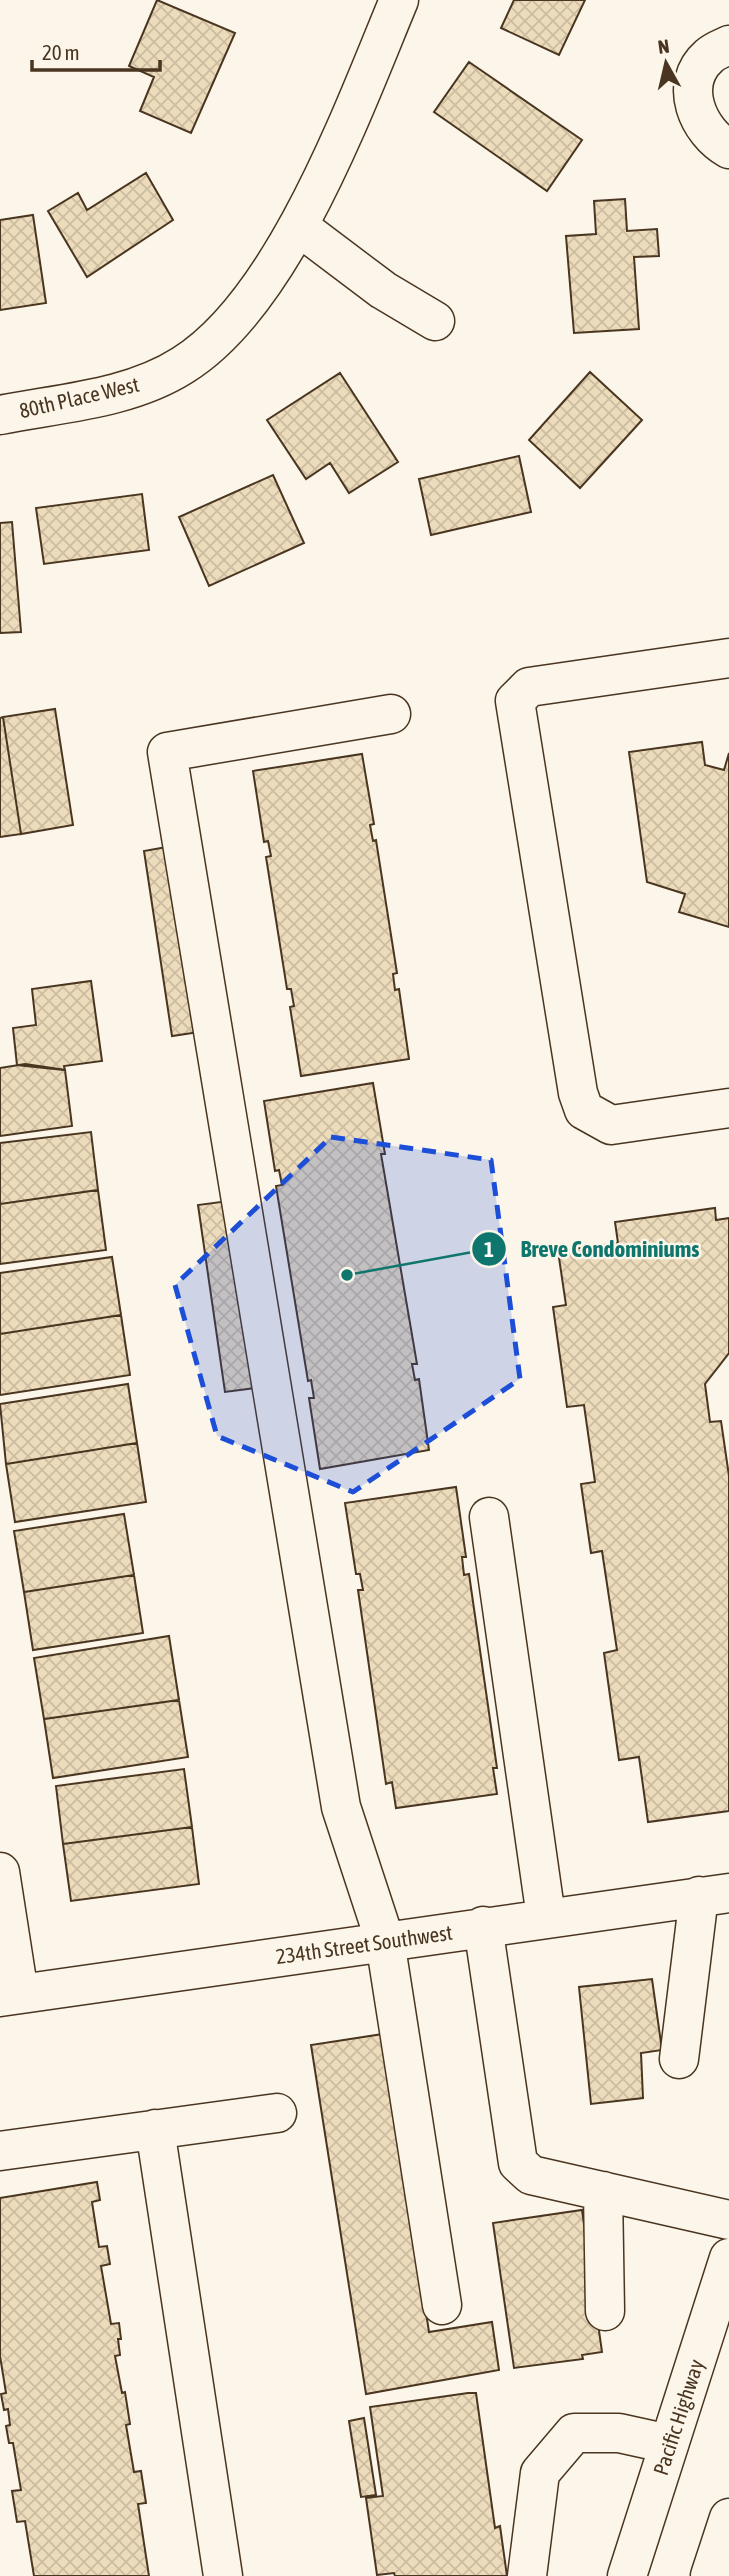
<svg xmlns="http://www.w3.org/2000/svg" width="729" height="2576" font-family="'Asap Condensed',sans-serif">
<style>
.building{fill:url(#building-cross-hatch);stroke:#4a3520;stroke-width:2}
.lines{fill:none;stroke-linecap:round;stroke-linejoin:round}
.minor-casing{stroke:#4a3520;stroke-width:41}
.highway-casing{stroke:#4a3520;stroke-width:41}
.minor{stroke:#fbf6e9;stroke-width:38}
.highway{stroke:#fbf6e9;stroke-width:38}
.marked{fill:#1d4ed8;fill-opacity:0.2;stroke:#1d4ed8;stroke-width:5;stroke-dasharray:14 9;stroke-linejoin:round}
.labels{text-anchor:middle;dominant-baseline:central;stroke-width:5;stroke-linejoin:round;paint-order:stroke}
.street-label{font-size:21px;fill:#4a3520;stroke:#fbf6e9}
.leader{fill:none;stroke:#0f766e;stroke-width:2.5}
.callout-dot{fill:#0f766e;stroke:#fbf6e9;stroke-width:2.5}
.mark-label{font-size:21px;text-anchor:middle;font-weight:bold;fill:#fff}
.callout-label{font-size:23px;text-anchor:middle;font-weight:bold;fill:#0f766e;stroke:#fbf6e9;stroke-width:5;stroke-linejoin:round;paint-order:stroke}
</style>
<defs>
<pattern id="building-cross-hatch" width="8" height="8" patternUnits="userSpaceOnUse" patternTransform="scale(1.75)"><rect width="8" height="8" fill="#ecdcbc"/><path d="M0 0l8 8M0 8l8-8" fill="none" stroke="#ccbda1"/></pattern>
</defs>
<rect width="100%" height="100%" fill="#fbf6e9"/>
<path class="building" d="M157,0L235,33L191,133L140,111L154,77L129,66Z
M514,0H585L559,55L501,28Z
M469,62L582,140L547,191L434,112Z
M146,173L173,220L87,277L48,211L78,193L87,210Z
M625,199L627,231L657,229L659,256L634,257L639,329L574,333L566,236L596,234L594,201Z
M33,215L46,303L0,310V220Z
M590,372L642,420L580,488L529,440Z
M340,373L398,462L349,493L330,463L306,479L267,420Z
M519,456L531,512L431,535L419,479Z
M273,475L304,543L209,586L179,517Z
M142,494L149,550L44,564L36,508Z
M12,522L21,632L0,633V523Z
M55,709L73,825L21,834L3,717Z
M3,717L21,834L0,837V718Z
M702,742L705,765L724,770L729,753V927L679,912L685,894L647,882L629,752Z
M362,754L374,824L370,825L373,841L376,840L397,973L393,974L395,990L399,989L409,1059L301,1076L290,1007L294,1006L291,989H287L266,857L271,856L268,841L264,842L253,771Z
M178,845L206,1031L172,1036L144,851Z
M91,981L102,1061L64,1066L65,1070L17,1065L13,1028L36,1025L32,989Z
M25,1064L65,1070L72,1126L0,1136V1068Z
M373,1083L385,1154H381L417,1364H412L415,1380L419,1379L429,1450L320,1469L309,1398H314L311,1380L308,1381L276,1186L282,1185L279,1170L275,1171L264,1101Z
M91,1132L98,1190L0,1204V1143Z
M98,1190L106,1250L0,1264V1204Z
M228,1201L255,1388L225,1392L198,1205Z
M715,1208L716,1220L729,1218V1353L705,1384L710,1422L721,1421L729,1476V1811L648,1822L639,1757L619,1760L604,1653L617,1650L602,1551L591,1553L581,1484L595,1482L584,1405L567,1407L553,1307L566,1305L558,1251L618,1243L615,1222Z
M112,1257L121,1315L0,1334V1273Z
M121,1315L130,1375L0,1395V1334Z
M128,1384L137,1443L6,1464L0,1404Z
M137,1443L146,1502L15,1522L6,1464Z
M456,1487L466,1557H462L464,1575L469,1574L497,1768H493L497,1794L396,1808L392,1782L386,1784L358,1590H363L360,1574H356L345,1503Z
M124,1514L134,1575L24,1592L14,1531Z
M134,1575L143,1633L33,1650L24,1592Z
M169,1636L179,1700L44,1719L34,1658Z
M179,1700L188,1757L53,1778L44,1719Z
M184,1769L192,1827L63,1844L56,1786Z
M192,1827L199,1884L71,1901L63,1844Z
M652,1979L662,2050L641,2053L643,2098L591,2104L579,1987Z
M383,2034L429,2332L492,2322L499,2370L366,2394L311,2045Z
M97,2182L100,2200L92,2202L99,2247L107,2246L110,2264L101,2266L111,2324L119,2323L121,2339H118L120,2355L115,2356L122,2393L125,2392L130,2424L126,2425L134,2472L141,2471L146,2503L138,2504L149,2576H34L25,2521L17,2522L12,2491L21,2490L13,2443H9L6,2426L10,2425L8,2409L4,2410L1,2394L6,2393L0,2356V2198Z
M582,2210L602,2352L582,2355L583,2359L514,2368L493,2223Z
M468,2393H476L495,2528L500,2526L507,2576H395L394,2573L377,2575L366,2498L383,2496L370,2407Z
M364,2418L376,2495L361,2497L349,2421Z"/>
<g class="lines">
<g class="minor-casing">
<path id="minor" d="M729,45C723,48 714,51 709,56C677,84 698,132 729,149
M298,226L383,290L435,321
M0,415C61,403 130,399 183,365C284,302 354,108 399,0
M729,658L529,687L515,701L578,1093L584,1110L611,1125L729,1108
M391,714L167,752L341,1807L385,1941L442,2305
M489,1517L546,1917
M0,1872L19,1994
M483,1926L518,2163L531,2175L729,2220
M0,1997L729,1893
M679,2059L699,1896
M155,2129L223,2576
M0,2151L277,2113
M603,2191L605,2311
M527,2576L540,2473L574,2433H619L669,2444"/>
</g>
<g class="highway-casing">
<path id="highway" d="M627,2576L729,2258
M710,2576L729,2518"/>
</g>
<use href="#minor" class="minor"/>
<use href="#highway" class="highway"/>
</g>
<path class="marked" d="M331,1137L491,1160L520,1379L353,1492L217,1436L175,1285Z"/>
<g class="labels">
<g class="street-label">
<text transform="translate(79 397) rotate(-13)">80th Place West</text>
<text transform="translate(364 1944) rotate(-8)">234th Street Southwest</text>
<text transform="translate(678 2417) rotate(-72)">Pacific Highway</text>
</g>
</g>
<path class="leader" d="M347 1275L489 1249"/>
<g class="callout-dot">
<circle cx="347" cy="1275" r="7"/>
<circle cx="489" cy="1249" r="18"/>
</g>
<g class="mark-label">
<text x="489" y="1257">1</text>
</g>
<g class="callout-label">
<text x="610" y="1257">Breve Condominiums</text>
</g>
<g transform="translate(666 63) rotate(352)" stroke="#fbf6e9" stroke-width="5" paint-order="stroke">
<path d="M0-5L12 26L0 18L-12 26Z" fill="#4a3520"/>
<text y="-10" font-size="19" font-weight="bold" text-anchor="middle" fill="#4a3520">N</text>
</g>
<path d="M32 60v10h128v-10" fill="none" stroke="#4a3520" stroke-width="3.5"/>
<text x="42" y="60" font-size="21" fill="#4a3520" stroke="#fbf6e9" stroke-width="5" paint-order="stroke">20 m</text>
</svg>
